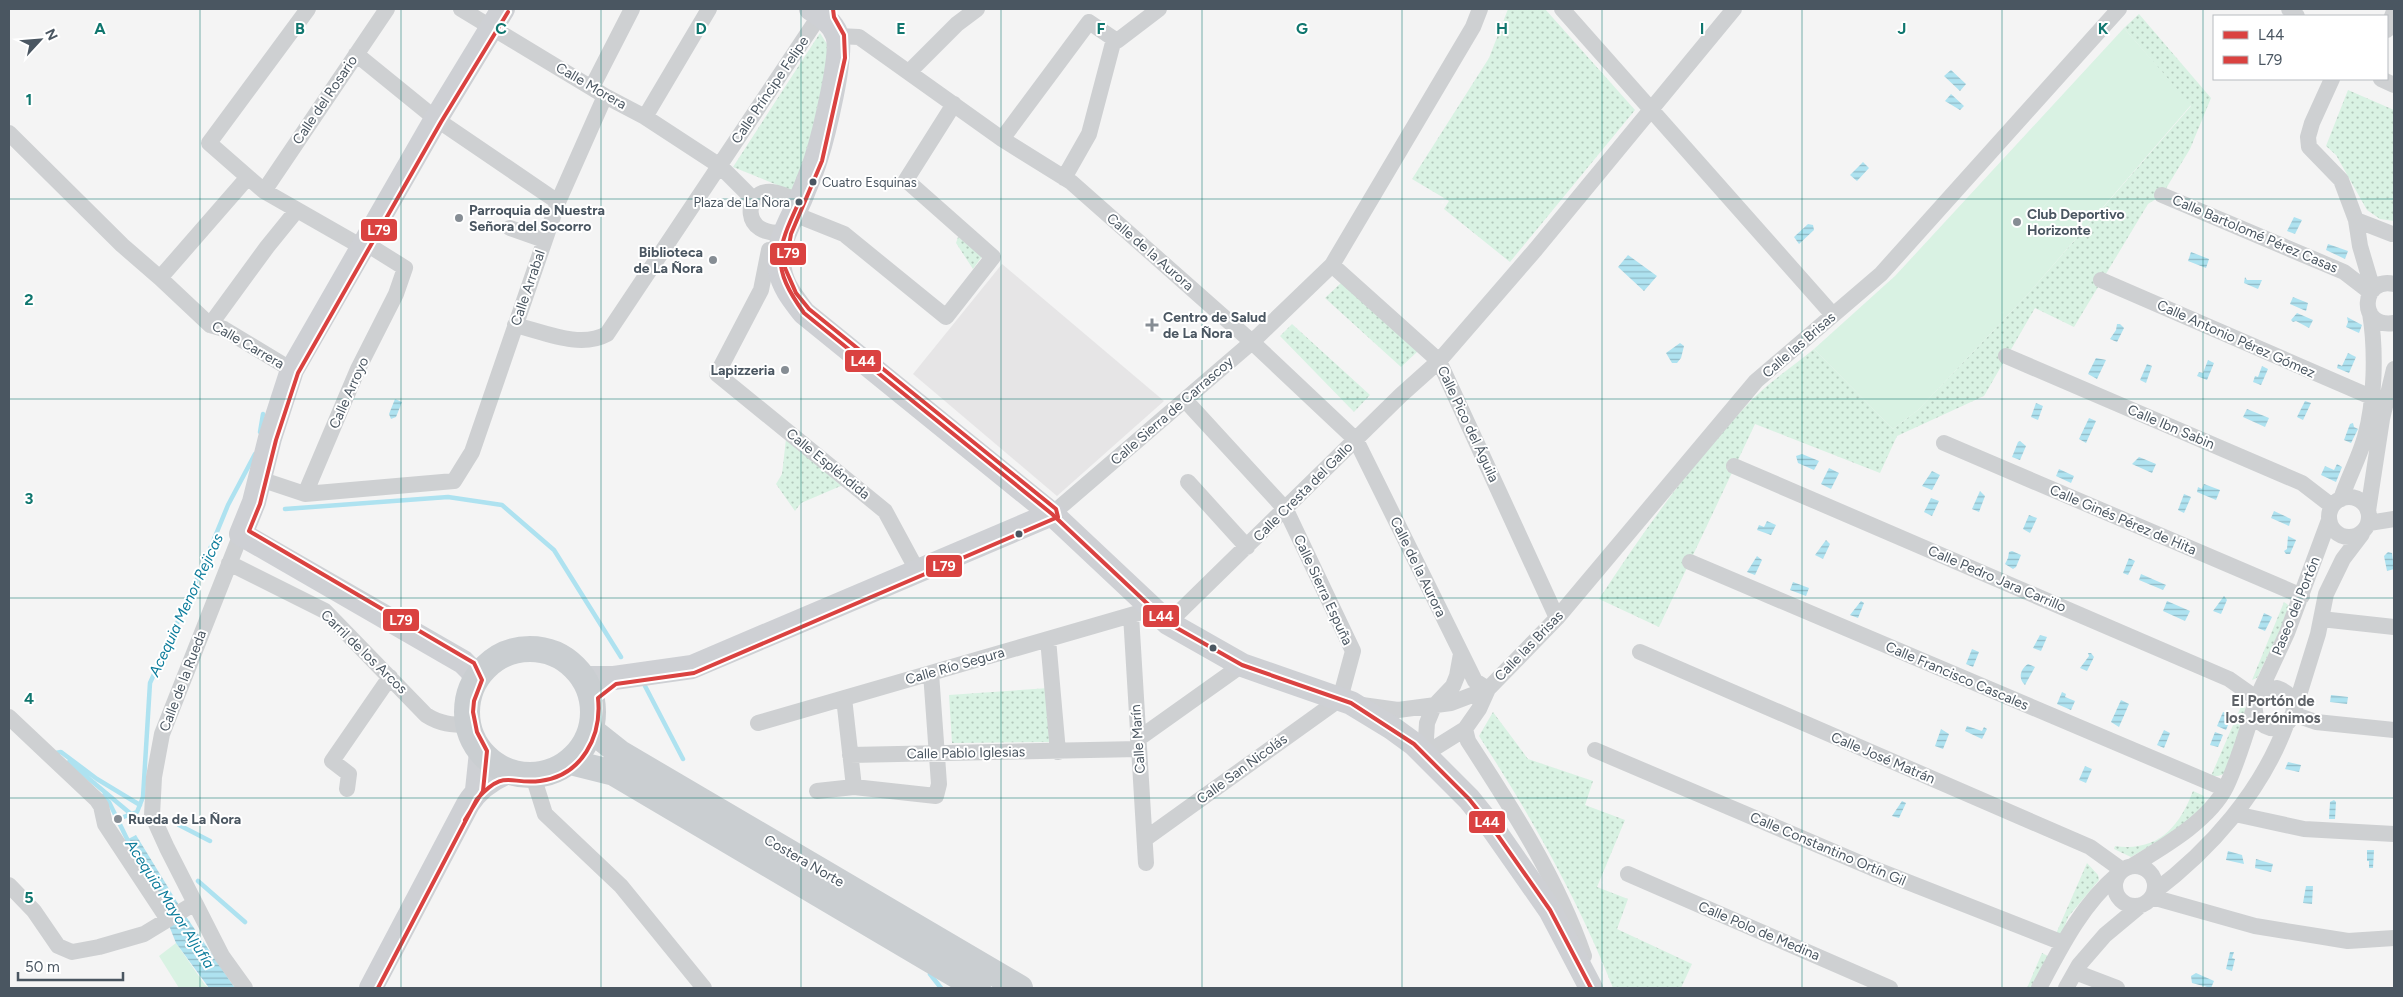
<svg xmlns="http://www.w3.org/2000/svg" width="2403" height="997" font-family="Figtree,sans-serif">
<style>
.education{fill:#e6e5e6}
.green{fill:url(#green-dots)}
.pitch{fill:#d9f2e3}
.water{fill:url(#water-rules)}
.lines{fill:none;stroke-linecap:round;stroke-linejoin:round}
.stream{stroke:#aee2f0;stroke-width:4.5}
.street{stroke:#ced0d2;stroke-width:16}
.secondary{stroke:#ced0d4;stroke-width:24}
.primary{stroke:#caced1;stroke-width:26}
.bus-1-casing{stroke:#fff;stroke-width:8}
.bus-2-casing{stroke:#fff;stroke-width:8}
.bus-1{stroke:#da4241;stroke-width:4}
.bus-2{stroke:#da4240;stroke-width:4}
.grid{fill:none;stroke:#0f766e;stroke-width:1;stroke-opacity:0.55}
.bus-dot{fill:#4a5661;stroke:#fff;stroke-width:2}
.poi-dot{fill:#868d94;stroke:#fff;stroke-width:2}
.labels{text-anchor:middle;dominant-baseline:central;stroke-width:4;stroke-linejoin:round;paint-order:stroke}
.bus-label{font-size:13px;fill:#4a5661;stroke:#fff;text-anchor:start}
.street-label{font-size:14px;fill:#4a5661;stroke:#fff}
.poi-label{font-size:14px;font-weight:bold;fill:#4a5661;stroke:#fff;text-anchor:start}
.water-label{font-size:15px;font-style:italic;fill:#0c7c9b;stroke:#fff}
.neighbourhood-label{font-size:15px;font-weight:bold;fill:#5f6368;stroke:#fff}
.grid-label{font-size:16px;text-anchor:middle;font-weight:bold;fill:#0f766e;stroke:#fff;stroke-width:4;stroke-linejoin:round;paint-order:stroke}
.line-badge{stroke:#fff;stroke-width:2}
.badge-label{font-size:14px;text-anchor:middle;font-weight:bold;fill:#fff}
</style>
<defs>
<pattern id="green-dots" width="8" height="8" patternUnits="userSpaceOnUse" patternTransform="scale(1.25)"><rect width="8" height="8" fill="#d9f2e3"/><path d="M2 2h.1M6 6h.1" fill="none" stroke="#b2c7bb" stroke-width="1.8" stroke-linecap="round"/></pattern>
<pattern id="water-rules" width="6" height="5" patternUnits="userSpaceOnUse" patternTransform="scale(1.25)"><rect width="6" height="5" fill="#aee2f0"/><path d="M0 2.5h6" fill="none" stroke="#90bac6"/></pattern>
</defs>
<rect width="100%" height="100%" fill="#f4f4f4"/>
<path class="education" d="M1002,264L1164,401L1057,496L913,374Z"/>
<path class="green" d="M1508,9H1545L1635,110L1510,262L1444,209L1449,201L1412,179L1489,58Z
M2139,14L2211,98L2190,149L2162,195L2148,204L2074,327L2035,308L1984,396L1897,436L1880,473L1755,424L1659,627L1599,599C1643,532 1691,464 1747,405C1766,384 1792,367 1814,349L1893,429L1918,410L2029,293L2191,106L2124,28Z
M820,33L832,52L815,148L792,191L733,167Z
M2348,90L2394,110V221L2380,219L2367,210L2336,155L2326,146Z
M958,237L983,255L973,269L956,243Z
M1342,282L1418,351L1401,367L1325,298Z
M1292,324L1370,395L1354,412L1280,336Z
M786,439L850,482L801,503L795,511L776,484L782,474Z
M2284,602L2291,607L2257,678L2252,680Z
M1049,688L1052,742L952,743L949,695Z
M2243,702L2247,710L2224,774L2218,776H2211Z
M1493,712L1528,759L1593,781L1585,805L1625,820L1597,887L1628,899L1617,929L1692,964L1681,988H1613C1578,899 1531,816 1479,736Z
M2193,791L2204,796L2205,804L2179,829L2131,857L2114,849L2115,846C2157,852 2179,828 2193,791Z
M2087,863L2098,875L2099,880L2068,917L2062,934L2055,936Z
M2042,953L2048,956L2033,988H2027Z"/>
<path class="pitch" d="M2124,28L2191,105L2029,293L1918,410L1893,429L1814,349L1895,276Z
M176,943L205,985L209,988H179L159,956Z"/>
<path class="water" d="M1951,70L1966,84L1960,91L1944,76Z
M1951,94L1964,106L1960,110L1945,101Z
M1863,162L1869,168L1857,181L1850,175Z
M2294,217L2302,220L2295,234L2287,231Z
M1808,224L1813,225L1814,230L1799,244L1794,237Z
M2328,244L2348,251L2345,259L2326,250Z
M2191,252L2209,259L2206,268L2188,261Z
M1628,255L1657,276L1644,291L1618,267Z
M2245,277L2247,280H2262L2258,289L2244,283Z
M2293,297L2308,303L2306,311L2290,304Z
M2297,313L2313,320L2309,328L2296,321L2293,322L2291,320Z
M2347,317L2362,325L2359,333L2346,327L2348,322Z
M2117,324H2120L2124,328L2117,342L2110,339L2116,330Z
M1680,343L1684,346L1681,358L1677,363H1672L1666,353Z
M2348,353L2356,357L2349,373L2337,368L2338,364L2342,366Z
M2096,358L2106,360L2097,379L2088,374Z
M2208,360L2214,363L2207,380L2197,376L2199,372L2203,373Z
M2147,364L2152,366L2146,383L2140,380Z
M2262,366L2268,369L2261,385L2253,382L2255,376L2258,377Z
M395,399L402,402L396,417L391,419L389,414Z
M2305,401L2311,403L2303,420L2297,417Z
M2036,403L2043,406L2038,420L2031,417Z
M2247,409L2269,418L2265,427L2243,417Z
M2089,418L2096,421L2086,443L2079,439Z
M2353,423L2354,427L2358,429L2351,443L2344,440L2350,424Z
M2020,441L2026,446L2020,460L2012,457L2018,442Z
M1802,454L1819,461L1814,470L1798,463L1796,456Z
M2139,457L2156,464L2152,473L2132,464Z
M2337,464L2342,467L2336,482L2321,475L2325,466L2334,470Z
M1829,468L1839,473L1831,489L1821,484Z
M2059,469L2074,476L2071,483L2056,476Z
M1932,471L1940,475L1932,490L1922,486Z
M2204,484L2220,490L2216,500L2197,492L2198,487L2202,489Z
M1980,491L1985,496L1979,512L1972,509Z
M2184,494L2191,497L2184,513L2178,510Z
M1931,498L1939,501L1932,516L1924,512Z
M2274,511L2291,519L2289,526L2271,518Z
M2029,515L2037,518L2030,533L2023,529Z
M1767,521L1776,525L1771,535L1757,530L1759,525L1764,527Z
M2288,536L2296,540L2290,554H2286L2284,551L2287,549Z
M1826,540L1830,544L1823,559L1815,555Z
M2012,551L2021,555L2016,567L2013,569L2005,564L2008,558L2009,552Z
M2388,552L2392,553L2394,569L2387,571L2384,556Z
M1757,556L1762,560L1755,575L1747,572Z
M2129,558L2135,561L2128,575L2123,573Z
M2141,574L2166,585L2163,590L2139,580Z
M1793,582L1809,588L1806,596L1790,590Z
M2224,596L2227,600L2221,614L2213,611Z
M1861,601L1864,603L1858,618L1850,615Z
M2167,601L2190,611L2185,621L2163,611Z
M2264,613L2272,617L2265,631L2258,628Z
M2040,635L2047,637L2041,651L2033,648Z
M1972,649L1979,652L1973,667L1966,664Z
M2088,653H2091L2094,657L2087,671L2080,668L2089,656Z
M2028,664L2035,667L2025,685C2018,679 2020,669 2028,664Z
M2062,692L2066,694L2065,697L2075,701L2071,710L2057,704Z
M2331,695L2348,697L2347,704L2330,702Z
M2121,700L2129,704L2119,727L2111,722Z
M2223,712L2232,715L2226,730L2217,726Z
M1967,726L1982,731L1984,727L1987,729L1982,739L1965,731Z
M1941,729L1949,734L1943,749L1935,746Z
M2164,730L2170,733L2164,748L2157,745Z
M2215,732L2223,735L2218,747L2210,745Z
M2288,762L2301,765L2299,772L2285,769Z
M2085,766L2092,769L2086,783L2079,780Z
M2334,800L2336,802L2335,819H2329L2330,802Z
M1902,801L1906,803L1899,818L1892,816Z
M136,835L185,915L235,988H209L176,943L170,928L168,912L124,841Z
M2367,850H2374L2373,868H2369V861H2367Z
M2228,851L2242,855L2244,864L2226,860Z
M2256,859L2273,864L2271,872L2255,868Z
M2306,886H2313L2312,904L2303,903Z
M2230,952H2234L2232,958L2235,959L2232,971L2226,969Z
M2196,973L2214,981L2211,988L2192,983L2191,976Z"/>
<g class="lines">
<path class="stream" d="M260,432L263,414
M285,509L448,497L502,505L554,550L621,657
M645,686L683,759
M56,753L61,752L97,779L140,805
M69,762L131,814
M103,796L109,802L129,843
M118,819L137,812L143,797L150,683L203,566L228,505L255,454
M179,825L210,841
M198,881L245,922
M930,974L941,988"/>
<path class="street" d="M308,9L209,143L264,191L362,247
M461,9L605,96L645,117L720,166L754,200
M1562,9L1833,315
M2289,9L2297,16
M2387,30L2394,11
M838,36L859,37L1002,139L1071,182L1252,342L1356,440L1475,681L1488,689
M356,54L436,119L558,202
M909,72L957,24L977,9
M2332,79L2312,123L2308,137L2309,147L2341,180L2356,220L2392,234
M2381,79L2394,85
M592,87L632,9
M645,117L709,9
M9,133L122,245L160,278L210,325L224,329L292,370
M1002,139L1089,22L1117,41L1159,9
M1064,178L1089,134L1114,39
M264,191L387,9
M2162,195L2344,272L2370,292
M794,214L844,234L946,317L993,257L906,180L954,104
M2356,220L2360,246L2373,290
M510,228L544,240
M785,232C740,239 743,189 772,192C782,193 791,198 799,202
M769,250L761,290L717,374L885,511L918,572
M1332,265L1439,361L1557,618
M160,278L248,177
M2101,280L2371,397
M2394,284C2361,276 2357,329 2394,323
M210,325L267,247L297,210
M515,325C544,332 580,349 607,334L820,15
M2006,356L2302,483L2332,506
M1944,443L2302,596
M1734,466L2229,679L2256,698
M260,479L305,494L454,481L472,452L558,202L605,96
M1188,482L1247,547
M305,494L358,369L396,294L405,268L365,243
M2329 517a20 20 0 1 1 40 0a20 20 0 1 1-40 0Z
M2341,499C2348,478 2359,458 2365,437C2375,402 2376,349 2370,313
M2368,511L2382,419L2394,369
M1052,514L1252,342L1332,265L1473,27L1480,9
M2369,523L2394,519
M241,534L162,734L154,777L152,815L167,848L222,956L245,988
M1690,562L2225,789
M229,563L325,611L426,715C440,724 452,725 468,725
M1131,615L1146,863
M2321,619L2394,627
M1168,623L1401,395L1439,361L1536,249L1734,9
M1048,639L1058,752
M1640,652L2090,847L2122,870
M2261,692L2277,688C2314,701 2282,749 2256,718L2254,704L2287,633L2329,520
M844,698L854,787
M1362,705L1398,710L1451,703L1488,689
M2295,708L2318,634L2326,594L2343,559L2362,534
M2293,714L2316,722L2394,730
M9,717L97,800L101,806L105,824L167,918
M758,723L1152,609
M1465,729L1468,741C1513,810 1557,878 1584,956
M1138,739L1242,665
M1595,750L1872,868L2063,943
M1425,754L1465,729L1479,709L1488,689L1557,618L1756,381L1881,274L2119,9
M1425,754L1427,723L1434,706L1453,686L1457,676L1461,654
M850,755L1139,749
M533,776L545,814L621,886L704,988
M347,789L349,774L332,761L390,677
M817,791L854,787L936,796L939,784L931,673
M2235,814L2304,829L2394,834
M1145,839L1340,699L1353,651L1286,510L1185,400
M2115 886a20 20 0 1 1 40 0a20 20 0 1 1-40 0Z
M2132,866C2163,847 2209,821 2226,787C2237,764 2245,737 2253,711
M1628,874L1890,988
M9,885L34,911L58,946L72,952L99,947L144,934L195,903
M2154,892C2211,849 2261,792 2286,725
M2152,897L2255,926L2348,941L2394,938
M2075,972L2117,988
M2039,988C2061,947 2081,906 2117,875
M2066,988L2079,965L2105,935L2141,905"/>
<path class="secondary" d="M811,9C822,16 832,22 837,35C844,53 823,137 816,159C812,172 806,185 801,198C792,219 774,246 780,270C783,287 794,300 804,313L1052,514L1168,623L1242,665L1351,703L1392,728L1414,744L1469,799L1494,830L1550,910L1591,988
M583,678H614L692,667L1052,514
M476,680L471,670L463,662L241,534L254,502L270,438L292,370L436,119L503,9
M477,790L481,752
M371,988L468,804C478,788 491,779 508,772"/>
<path class="primary" d="M467 712a63 63 0 1 1 126 0a63 63 0 1 1-126 0Z
M591,730L620,753L1020,988
M570,762L614,773L978,988"/>
<g class="bus-1-casing">
<path id="bus-1" d="M799,202C776,251 771,267 804,313L1052,514L1168,623L1242,665L1351,703L1414,744L1469,799L1494,830L1550,910L1591,988"/>
</g>
<g class="bus-2-casing">
<path id="bus-2" d="M465,820L483,791L487,751L477,732L473,712L474,701L482,680L474,663L249,531L260,504L276,440L298,373L441,122L508,12
M378,988L477,799C505,768 509,785 540,781C582,776 602,736 598,698L616,684L694,673L1058,517L1056,509L809,309L796,293L785,268L791,234L822,161L845,58L844,35L834,17L833,9"/>
</g>
<use href="#bus-1" class="bus-1"/>
<use href="#bus-2" class="bus-2"/>
</g>
<path class="grid" d="M200,9V988M401,9V988M601,9V988M801,9V988M1001,9V988M1202,9V988M1402,9V988M1602,9V988M1802,9V988M2002,9V988M2203,9V988M9,199H2394M9,399H2394M9,598H2394M9,798H2394"/>
<g class="bus-dot">
<circle cx="813" cy="182" r="4.5"/>
<circle cx="799" cy="202" r="4.5"/>
<circle cx="1019" cy="534" r="4.5"/>
<circle cx="1213" cy="648" r="4.5"/>
</g>
<g class="poi-dot">
<circle cx="459" cy="218" r="5"/>
<circle cx="2017" cy="222" r="5"/>
<circle cx="713" cy="260" r="5"/>
<path d="M1149.5 317.5h5v5h5v5h-5v5h-5v-5h-5v-5h5z"/>
<circle cx="785" cy="370" r="5"/>
<circle cx="118" cy="819" r="5"/>
</g>
<g class="labels">
<g class="bus-label">
<text x="822" y="182">Cuatro Esquinas</text>
<text x="790" y="202" text-anchor="end">Plaza de La Ñora</text>
</g>
<g class="street-label">
<text transform="translate(591 86) rotate(30)">Calle Morera</text>
<text transform="translate(770 90) rotate(-56)">Calle Príncipe Felipe</text>
<text transform="translate(325 100) rotate(-56)">Calle del Rosario</text>
<text transform="translate(2255 234) rotate(23)">Calle Bartolomé Pérez Casas</text>
<text transform="translate(1150 252) rotate(41)">Calle de la Aurora</text>
<text transform="translate(528 288) rotate(-71)">Calle Arrabal</text>
<text transform="translate(2236 339) rotate(24)">Calle Antonio Pérez Gómez</text>
<text transform="translate(248 345) rotate(30)">Calle Carrera</text>
<text transform="translate(1799 345) rotate(-41)">Calle las Brisas</text>
<text transform="translate(349 393) rotate(-66)">Calle Arroyo</text>
<text transform="translate(1172 411) rotate(-41)">Calle Sierra de Carrascoy</text>
<text transform="translate(1468 424) rotate(65)">Calle Pico del Águila</text>
<text transform="translate(2171 427) rotate(23)">Calle Ibn Sabin</text>
<text transform="translate(828 464) rotate(39)">Calle Espléndida</text>
<text transform="translate(1303 492) rotate(-45)">Calle Cresta del Gallo</text>
<text transform="translate(2123 520) rotate(23)">Calle Ginés Pérez de Hita</text>
<text transform="translate(1418 567) rotate(64)">Calle de la Aurora</text>
<text transform="translate(1997 579) rotate(23)">Calle Pedro Jara Carrillo</text>
<text transform="translate(1323 590) rotate(65)">Calle Sierra Espuña</text>
<text transform="translate(2296 606) rotate(-68)">Paseo del Portón</text>
<text transform="translate(1529 646) rotate(-46)">Calle las Brisas</text>
<text transform="translate(364 652) rotate(44)">Carril de los Arcos</text>
<text transform="translate(955 666) rotate(-16)">Calle Río Segura</text>
<text transform="translate(1957 676) rotate(23)">Calle Francisco Cascales</text>
<text transform="translate(183 681) rotate(-69)">Calle de la Rueda</text>
<text transform="translate(1138 739) rotate(-94)">Calle Marín</text>
<text transform="translate(966 753) rotate(-1)">Calle Pablo Iglesias</text>
<text transform="translate(1883 758) rotate(23)">Calle José Matrán</text>
<text transform="translate(1242 769) rotate(-36)">Calle San Nicolás</text>
<text transform="translate(1828 849) rotate(23)">Calle Constantino Ortín Gil</text>
<text transform="translate(804 861) rotate(30)">Costera Norte</text>
<text transform="translate(1759 931) rotate(23)">Calle Polo de Medina</text>
</g>
<g class="poi-label">
<text x="469" y="210">Parroquia de Nuestra<tspan x="469" dy="16">Señora del Socorro</tspan></text>
<text x="2027" y="214">Club Deportivo<tspan x="2027" dy="16">Horizonte</tspan></text>
<text x="703" y="252" text-anchor="end">Biblioteca<tspan x="703" dy="16">de La Ñora</tspan></text>
<text x="1163" y="317">Centro de Salud<tspan x="1163" dy="16">de La Ñora</tspan></text>
<text x="775" y="370" text-anchor="end">Lapizzeria</text>
<text x="128" y="819">Rueda de La Ñora</text>
</g>
<g class="water-label">
<text transform="translate(186 605) rotate(-65)">Acequia Menor Rejicas</text>
<text transform="translate(170 904) rotate(57)">Acequia Mayor Aljufía</text>
</g>
<g class="neighbourhood-label">
<text x="2273" y="701">El Portón de<tspan x="2273" dy="17">los Jerónimos</tspan></text>
</g>
</g>
<g class="grid-label">
<text x="100" y="34">A</text>
<text x="300" y="34">B</text>
<text x="501" y="34">C</text>
<text x="701" y="34">D</text>
<text x="901" y="34">E</text>
<text x="1101" y="34">F</text>
<text x="1302" y="34">G</text>
<text x="1502" y="34">H</text>
<text x="1702" y="34">I</text>
<text x="1902" y="34">J</text>
<text x="2103" y="34">K</text>
<text x="29" y="105">1</text>
<text x="29" y="305">2</text>
<text x="29" y="504">3</text>
<text x="29" y="704">4</text>
<text x="29" y="903">5</text>
</g>
<g class="line-badge">
<rect x="360" y="218" width="38" height="24" rx="5" fill="#da4240"/>
<rect x="769" y="242" width="38" height="24" rx="5" fill="#da4240"/>
<rect x="844" y="349" width="38" height="24" rx="5" fill="#da4241"/>
<rect x="925" y="554" width="38" height="24" rx="5" fill="#da4240"/>
<rect x="1142" y="604" width="38" height="24" rx="5" fill="#da4241"/>
<rect x="382" y="608" width="38" height="24" rx="5" fill="#da4240"/>
<rect x="1468" y="810" width="38" height="24" rx="5" fill="#da4241"/>
</g>
<g class="badge-label">
<text x="379" y="235">L79</text>
<text x="788" y="258">L79</text>
<text x="863" y="366">L44</text>
<text x="944" y="571">L79</text>
<text x="1161" y="621">L44</text>
<text x="401" y="625">L79</text>
<text x="1487" y="827">L44</text>
</g>
<rect width="2403" height="997" fill="none" stroke="#4a5661" stroke-width="20"/>
<rect x="2213" y="15" width="175" height="65" fill="#ffffff" stroke="#b7bbc0"/>
<rect x="2223" y="31" width="25" height="8" fill="#da4241" stroke="#b7bbc0"/>
<text x="2258" y="40" font-size="15" fill="#4a5661">L44</text>
<rect x="2223" y="56" width="25" height="8" fill="#da4240" stroke="#b7bbc0"/>
<text x="2258" y="65" font-size="15" fill="#4a5661">L79</text>
<g transform="translate(40 40) rotate(64)" stroke="#ffffff" stroke-width="4" paint-order="stroke">
<path d="M0-4L9 19L0 12L-9 19Z" fill="#4a5661"/>
<text y="-8" font-size="14" font-weight="bold" text-anchor="middle" fill="#4a5661">N</text>
</g>
<path d="M18 972v8h105v-8" fill="none" stroke="#4a5661" stroke-width="2.5"/>
<text x="25" y="972" font-size="15" fill="#4a5661" stroke="#ffffff" stroke-width="4" paint-order="stroke">50 m</text>
</svg>
